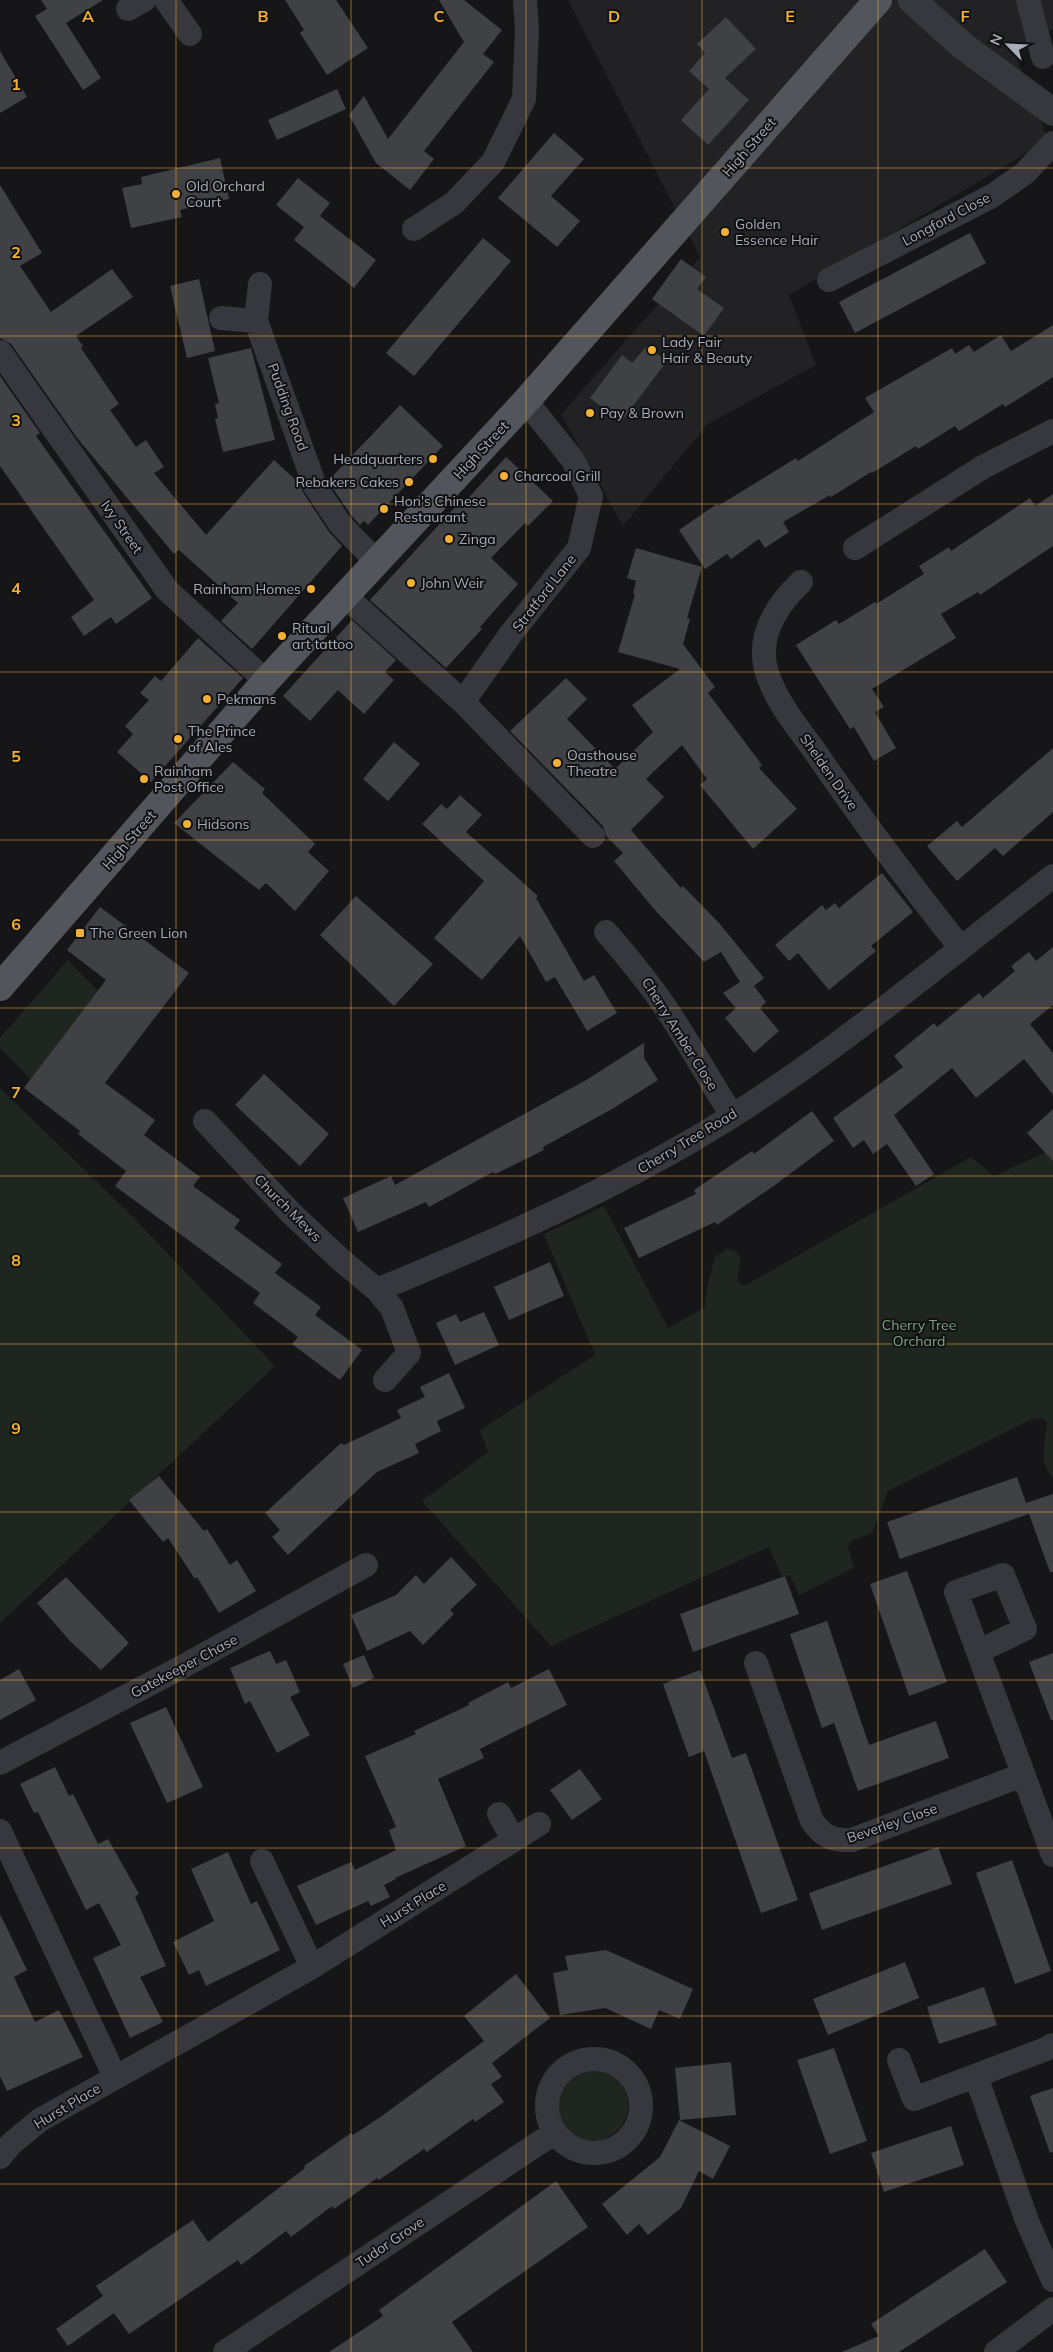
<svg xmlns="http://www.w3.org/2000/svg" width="1053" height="2352" font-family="Mulish,sans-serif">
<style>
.built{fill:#222225}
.green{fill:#1e261f}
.building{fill:#404145}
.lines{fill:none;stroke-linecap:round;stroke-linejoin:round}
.minor{stroke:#37383d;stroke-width:24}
.tertiary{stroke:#37383d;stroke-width:28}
.primary{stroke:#53555c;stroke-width:28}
.grid{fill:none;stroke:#f2b134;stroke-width:1;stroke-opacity:0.55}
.poi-dot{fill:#f2b134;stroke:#111113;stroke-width:2}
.labels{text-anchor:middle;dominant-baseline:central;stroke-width:4;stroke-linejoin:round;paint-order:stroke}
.street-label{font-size:14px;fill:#a8adb8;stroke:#111113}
.poi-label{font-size:14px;fill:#a8adb8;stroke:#111113;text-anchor:start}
.park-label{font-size:14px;fill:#7fa381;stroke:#111113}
.grid-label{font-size:16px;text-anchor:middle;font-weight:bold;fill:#f2b134;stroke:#111113;stroke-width:4;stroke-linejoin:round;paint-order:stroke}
</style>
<rect width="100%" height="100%" fill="#161618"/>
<path class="built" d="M568,0H1053V28L1016,57L1048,140L789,295L816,365L708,424L623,526L561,414L700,257Z"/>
<path class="green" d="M68,960L102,995L34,1082L0,1048V1038Z
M0,1088L130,1214L275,1366L0,1623Z
M1053,1149V1478C1037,1459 1046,1444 1047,1422L1042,1418L1032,1419L888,1491L872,1533L852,1541L848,1546L854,1568L799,1595L790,1575L782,1577L769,1547L551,1646L422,1501L488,1452L480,1430L595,1355L544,1234L604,1206L668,1328L705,1307C705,1290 711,1274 715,1257L727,1249L734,1250L741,1258L737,1280L741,1284L746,1285L971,1157L994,1176Z
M556 2105a36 36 0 1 1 72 0a36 36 0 1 1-72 0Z"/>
<path class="building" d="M41,0H103L66,23L101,78L83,90L35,16L47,9Z
M285,0H336L368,48L327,75L300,33L304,30Z
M439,0H464L502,30L483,54L494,62L424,151L434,159L410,190L376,163L349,115L364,96L388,139L464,42Z
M726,17L756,49L725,78L749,100L708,145L681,120L709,89L689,71L705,53L697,44Z
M0,51L27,97L0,113Z
M337,89L346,109L277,140L268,120Z
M554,133L584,159L551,196L580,221L557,247L498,198Z
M220,158L229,199L180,210L182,217L131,228L122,188L142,184L141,177Z
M298,178L330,203L320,216L376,260L354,288L294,240L304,227L276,205Z
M0,185L42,253L20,266L51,312L112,269L133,297L76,336L83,346L81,348L119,404L110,410L136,447L146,440L164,467L154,473L206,535L274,460L299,483L304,494L329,532L342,546L252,649L221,621L238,603L179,550L174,554L78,439L11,344L0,338Z
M970,233L986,263L855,333L839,302Z
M483,238L511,261L414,376L386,353Z
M681,259L706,277L697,289L724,308L704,336L652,299Z
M199,279L215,351L187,358L170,286Z
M1053,325V377L1005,407L1003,404L959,431L955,426L918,449L916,446L872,473L871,472L831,497L830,495L783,522L789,532L765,548L759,539L731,559L727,554L705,569L679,530L717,504L718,506L796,458L798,461L874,412L865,398L952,348L955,354L969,345L974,352L1001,335L1011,351Z
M647,346L667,361L621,422L590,398L622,355L632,363Z
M251,348L275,440L223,452L215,419L218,418L215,404L219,403L208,358Z
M0,376L40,433L36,436L152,598L116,624L111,617L84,636L71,617L94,600L0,466Z
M400,405L443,446L368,525L364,521L360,525L351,515L328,481Z
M506,457L553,501L528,526L525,523L491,558L518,584L480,627L482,629L446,668L370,600L457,505L460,507Z
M1053,494V546L980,595L978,592L941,614L956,638L872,689L884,707L875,712L896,748L874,761L854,727L850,729L796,645L836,620L839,624L875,602L876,604L924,574L919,566L949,547L951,551L1030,498L1035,506Z
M636,548L702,567L687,618L690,619L683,644L715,687L708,693L762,765L759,768L797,809L753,849L700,785L707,779L682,745L646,779L664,797L631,830L681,888L683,886L719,923L764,978L754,986L766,1002L760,1008L779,1031L754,1053L725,1018L736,1008L723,993L740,982L721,952L704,962L654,909L614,861L623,853L606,836L603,826L510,731L566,678L587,699L567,719L615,769L653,732L632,705L680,669L618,652L635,594H633L636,581L627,578Z
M352,620L396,660L385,672L394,680L364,714L338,690L310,721L283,696Z
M198,638L243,678L151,782L117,752L133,734L125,726L149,700L140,693L155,676L161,681Z
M394,742L420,764L388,801L363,779Z
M1053,748V812L1003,856L995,848L957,881L927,846L957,821L962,827Z
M233,762L265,789L262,793L315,844L308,852L329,871L295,911L266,883L259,890L174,823Z
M460,795L482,815L466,832L538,896L536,898L584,981L594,975L617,1013L587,1031L555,977L546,982L520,936L482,980L434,938L484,881L422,824L441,804L447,809Z
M882,873L913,912L871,946L876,951L829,990L798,953L789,961L775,945L822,905L826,910L835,903L839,908Z
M356,896L433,964L394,1006L320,935Z
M100,907L189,973L105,1083L155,1120L144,1135L200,1177L193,1186L240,1220L234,1228L282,1264L275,1273L321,1307L315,1315L362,1350L340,1380L292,1344L298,1337L253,1303L260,1293L115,1186L126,1171L78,1134L80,1131L24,1088L106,980L67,950Z
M1053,947V1005L1030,1024L1053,1053V1095L1024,1059L976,1098L952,1068L894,1115L934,1174L916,1186L887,1144L873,1154L864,1140L853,1148L833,1118L903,1067L894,1056L934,1023L937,1027L979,993L983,998L1015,971L1011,966L1029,952L1036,961Z
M644,1043V1058L658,1080L612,1109L543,1147L544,1150L495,1174L493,1172L429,1207L426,1202L358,1232L343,1198L391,1176L395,1185L588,1079Z
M264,1074L329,1134L300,1166L235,1105Z
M1053,1109V1161L1027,1133Z
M812,1111L834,1141L775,1185L717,1225L715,1222L639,1258L624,1228L696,1194L694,1190L752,1151L754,1154Z
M550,1262L564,1296L509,1320L494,1287Z
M484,1312L499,1345L455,1365L436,1323L456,1314L460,1322Z
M449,1373L465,1408L437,1421L441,1431L415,1444L419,1453L377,1472L288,1555L272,1537L280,1530L265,1513L341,1443L344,1445L401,1418L397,1410L425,1397L420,1387Z
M159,1476L204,1531L207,1529L230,1565L237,1560L256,1591L219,1613L197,1577L195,1579L168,1538L163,1542L129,1500Z
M1017,1477L1026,1503L1053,1494V1572H1050L1029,1514L900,1559L887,1522Z
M451,1557L477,1585L450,1610L454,1614L423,1645L410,1631L367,1651L351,1615L396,1595L416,1575L424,1584Z
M907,1571L947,1682L909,1696L870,1584Z
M785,1576L799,1614L693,1652L680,1614Z
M66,1577L129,1643L101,1670L70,1641L37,1603Z
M827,1621L869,1745L936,1721L949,1758L858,1791L834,1723L822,1728L790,1634Z
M270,1651L276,1664L286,1660L300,1692L290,1697L310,1735L277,1753L250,1701L245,1704L230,1668Z
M1053,1653V1720H1051L1029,1662Z
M364,1655L374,1678L353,1688L343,1664Z
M19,1669L36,1700L0,1720V1680Z
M549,1669L567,1705L480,1749L484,1758L438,1779L466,1846L395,1878L396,1879L384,1885L390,1897L371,1906L368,1901L316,1925L297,1886L351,1862L355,1870L396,1850L389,1830L396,1827L365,1756L416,1734L414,1731L469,1705L468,1703L508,1682L511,1688Z
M700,1670L732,1758L746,1753L798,1900L761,1913L704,1751L689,1757L663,1684Z
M166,1707L203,1787L167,1803L130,1723Z
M55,1767L69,1796L73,1794L98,1844L108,1839L139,1894L135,1897L166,1966L140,1977L163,2022L130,2038L93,1958L121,1945L99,1903L86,1910L38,1812L34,1813L20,1784Z
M580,1769L602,1799L572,1820L550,1790Z
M938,1847L952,1884L822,1930L809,1893Z
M228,1852L251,1904L257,1901L280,1950L206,1986L199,1970L189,1975L173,1942L214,1921L191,1869Z
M1012,1860L1051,1971L1015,1984L976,1873Z
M0,1914L27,1970L14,1977L35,2022L59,2010L83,2057L7,2091L0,2076Z
M606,1950L693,1989L680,2019L659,2010L651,2029L605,2008L560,2015L553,1973L568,1970L565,1956Z
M905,1962L919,1998L828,2035L813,1999Z
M516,1974L550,2018L492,2063L502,2077L491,2084L504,2102L475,2122L473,2119L427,2152L424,2149L379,2180L377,2178L334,2209L332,2206L291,2237L286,2231L241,2265L238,2260L129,2334L114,2313L68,2346L56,2329L103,2296L96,2286L193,2220L208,2242L305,2168L304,2166L351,2133L353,2135L379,2118L484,2041L464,2016Z
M984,1987L997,2025L939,2044L927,2007Z
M834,2048L867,2141L830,2154L797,2060Z
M731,2062L736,2115L680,2120L675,2068Z
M1053,2088V2152L1050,2153L1030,2096Z
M679,2120L730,2146L713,2179L699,2171L681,2208L648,2235L639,2224L627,2235L602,2204L660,2157Z
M951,2126L964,2165L884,2192L871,2153Z
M556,2181L588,2227L452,2322L473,2352H329L383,2316L379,2310Z
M985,2249L1007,2282L899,2352H842L879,2336L871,2324Z"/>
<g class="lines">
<path class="minor" d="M166,0L190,34
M1028,0L1043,57
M128,9L144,0
M414,229L454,203L493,162L524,99L527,30L525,0
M829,280L992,196L1025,173L1053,143
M260,284L256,321L315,486L340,524L377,562
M221,318L256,321
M0,352L167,590L266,681
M855,548L983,467L1053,431
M801,582C779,603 759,632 765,665C772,697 797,726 816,753C862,820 910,884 960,947
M345,596L463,702L593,836
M463,702L510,635L579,548L591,496L573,460L526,401
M606,932C626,955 646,979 663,1004C688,1040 708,1079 732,1115
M205,1121L291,1213L341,1260L377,1290
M385,1380L409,1353L392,1308L377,1290C484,1246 591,1199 691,1141C820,1066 935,967 1053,876
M979,1651L1025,1629L1003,1575L956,1592L1053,1855
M756,1663L812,1821C823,1837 833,1841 852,1840L1022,1775
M0,1763L180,1668L366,1565
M499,1814L514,1840
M0,1831L115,2077
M262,1861L312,1967
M547 2106a47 47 0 1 1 94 0a47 47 0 1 1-94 0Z
M899,2060L914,2099L1046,2049L1053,2045
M976,2076L1027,2221L1053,2280
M0,2157L12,2143L40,2120L312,1967L539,1824
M225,2352L554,2133
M996,2352L1053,2309"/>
<path class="tertiary" d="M912,0L963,46L1053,112"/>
<path class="primary" d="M0,987L266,681L526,401L878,0"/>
</g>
<path class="grid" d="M176,0V2352M351,0V2352M526,0V2352M702,0V2352M878,0V2352M0,168H1053M0,336H1053M0,504H1053M0,672H1053M0,840H1053M0,1008H1053M0,1176H1053M0,1344H1053M0,1512H1053M0,1680H1053M0,1848H1053M0,2016H1053M0,2184H1053"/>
<g class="poi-dot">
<circle cx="176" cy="194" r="5"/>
<circle cx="725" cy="232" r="5"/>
<circle cx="652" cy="350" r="5"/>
<circle cx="590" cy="413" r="5"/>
<circle cx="433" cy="459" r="5"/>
<circle cx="504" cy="476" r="5"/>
<circle cx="409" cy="482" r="5"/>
<circle cx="384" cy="509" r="5"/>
<circle cx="449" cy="539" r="5"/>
<circle cx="411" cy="583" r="5"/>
<circle cx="311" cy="589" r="5"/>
<circle cx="282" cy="636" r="5"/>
<circle cx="207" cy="699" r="5"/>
<circle cx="178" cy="739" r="5"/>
<circle cx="557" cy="763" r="5"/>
<circle cx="144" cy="779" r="5"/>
<circle cx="187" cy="824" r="5"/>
<rect x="75" y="928" width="10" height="10" rx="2.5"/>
</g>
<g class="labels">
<g class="street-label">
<text transform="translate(749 147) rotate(-49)">High Street</text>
<text transform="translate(946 219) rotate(-28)">Longford Close</text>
<text transform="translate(288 407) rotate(70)">Pudding Road</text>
<text transform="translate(481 450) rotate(-47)">High Street</text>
<text transform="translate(122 527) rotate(55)">Ivy Street</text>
<text transform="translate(544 593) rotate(-52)">Stratford Lane</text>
<text transform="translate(829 772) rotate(55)">Shelden Drive</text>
<text transform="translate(129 840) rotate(-49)">High Street</text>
<text transform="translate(680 1034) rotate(58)">Cherry Amber Close</text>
<text transform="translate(687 1141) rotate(-31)">Cherry Tree Road</text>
<text transform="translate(288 1208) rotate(45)">Church Mews</text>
<text transform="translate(184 1666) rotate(-28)">Gatekeeper Chase</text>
<text transform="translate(892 1823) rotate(-19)">Beverley Close</text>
<text transform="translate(413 1904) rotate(-32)">Hurst Place</text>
<text transform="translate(67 2106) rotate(-31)">Hurst Place</text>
<text transform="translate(390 2242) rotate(-34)">Tudor Grove</text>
</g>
<g class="poi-label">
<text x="186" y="186">Old Orchard<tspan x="186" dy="16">Court</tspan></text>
<text x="735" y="224">Golden<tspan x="735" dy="16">Essence Hair</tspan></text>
<text x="662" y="342">Lady Fair<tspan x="662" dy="16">Hair &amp; Beauty</tspan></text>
<text x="600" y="413">Pay &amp; Brown</text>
<text x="423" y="459" text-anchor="end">Headquarters</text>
<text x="514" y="476">Charcoal Grill</text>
<text x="399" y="482" text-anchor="end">Rebakers Cakes</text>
<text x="394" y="501">Hon's Chinese<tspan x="394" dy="16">Restaurant</tspan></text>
<text x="459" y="539">Zinga</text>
<text x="421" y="583">John Weir</text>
<text x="301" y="589" text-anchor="end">Rainham Homes</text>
<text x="292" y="628">Ritual<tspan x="292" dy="16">art tattoo</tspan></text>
<text x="217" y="699">Pekmans</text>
<text x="188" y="731">The Prince<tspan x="188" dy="16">of Ales</tspan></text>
<text x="567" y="755">Oasthouse<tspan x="567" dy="16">Theatre</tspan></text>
<text x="154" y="771">Rainham<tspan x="154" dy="16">Post Office</tspan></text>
<text x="197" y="824">Hidsons</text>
<text x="90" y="933">The Green Lion</text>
</g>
<g class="park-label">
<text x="919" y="1325">Cherry Tree<tspan x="919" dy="16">Orchard</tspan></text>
</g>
</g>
<g class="grid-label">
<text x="88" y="22">A</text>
<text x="263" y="22">B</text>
<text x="439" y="22">C</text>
<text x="614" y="22">D</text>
<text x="790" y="22">E</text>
<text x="965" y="22">F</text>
<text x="16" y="90">1</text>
<text x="16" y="258">2</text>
<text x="16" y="426">3</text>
<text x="16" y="594">4</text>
<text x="16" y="762">5</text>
<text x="16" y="930">6</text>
<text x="16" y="1098">7</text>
<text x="16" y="1266">8</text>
<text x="16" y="1434">9</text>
</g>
<g transform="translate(1008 45) rotate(294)" stroke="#111113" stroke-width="4" paint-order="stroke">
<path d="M0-4L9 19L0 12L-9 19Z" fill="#a8adb8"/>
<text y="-8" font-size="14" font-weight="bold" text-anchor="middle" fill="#a8adb8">N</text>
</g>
</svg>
